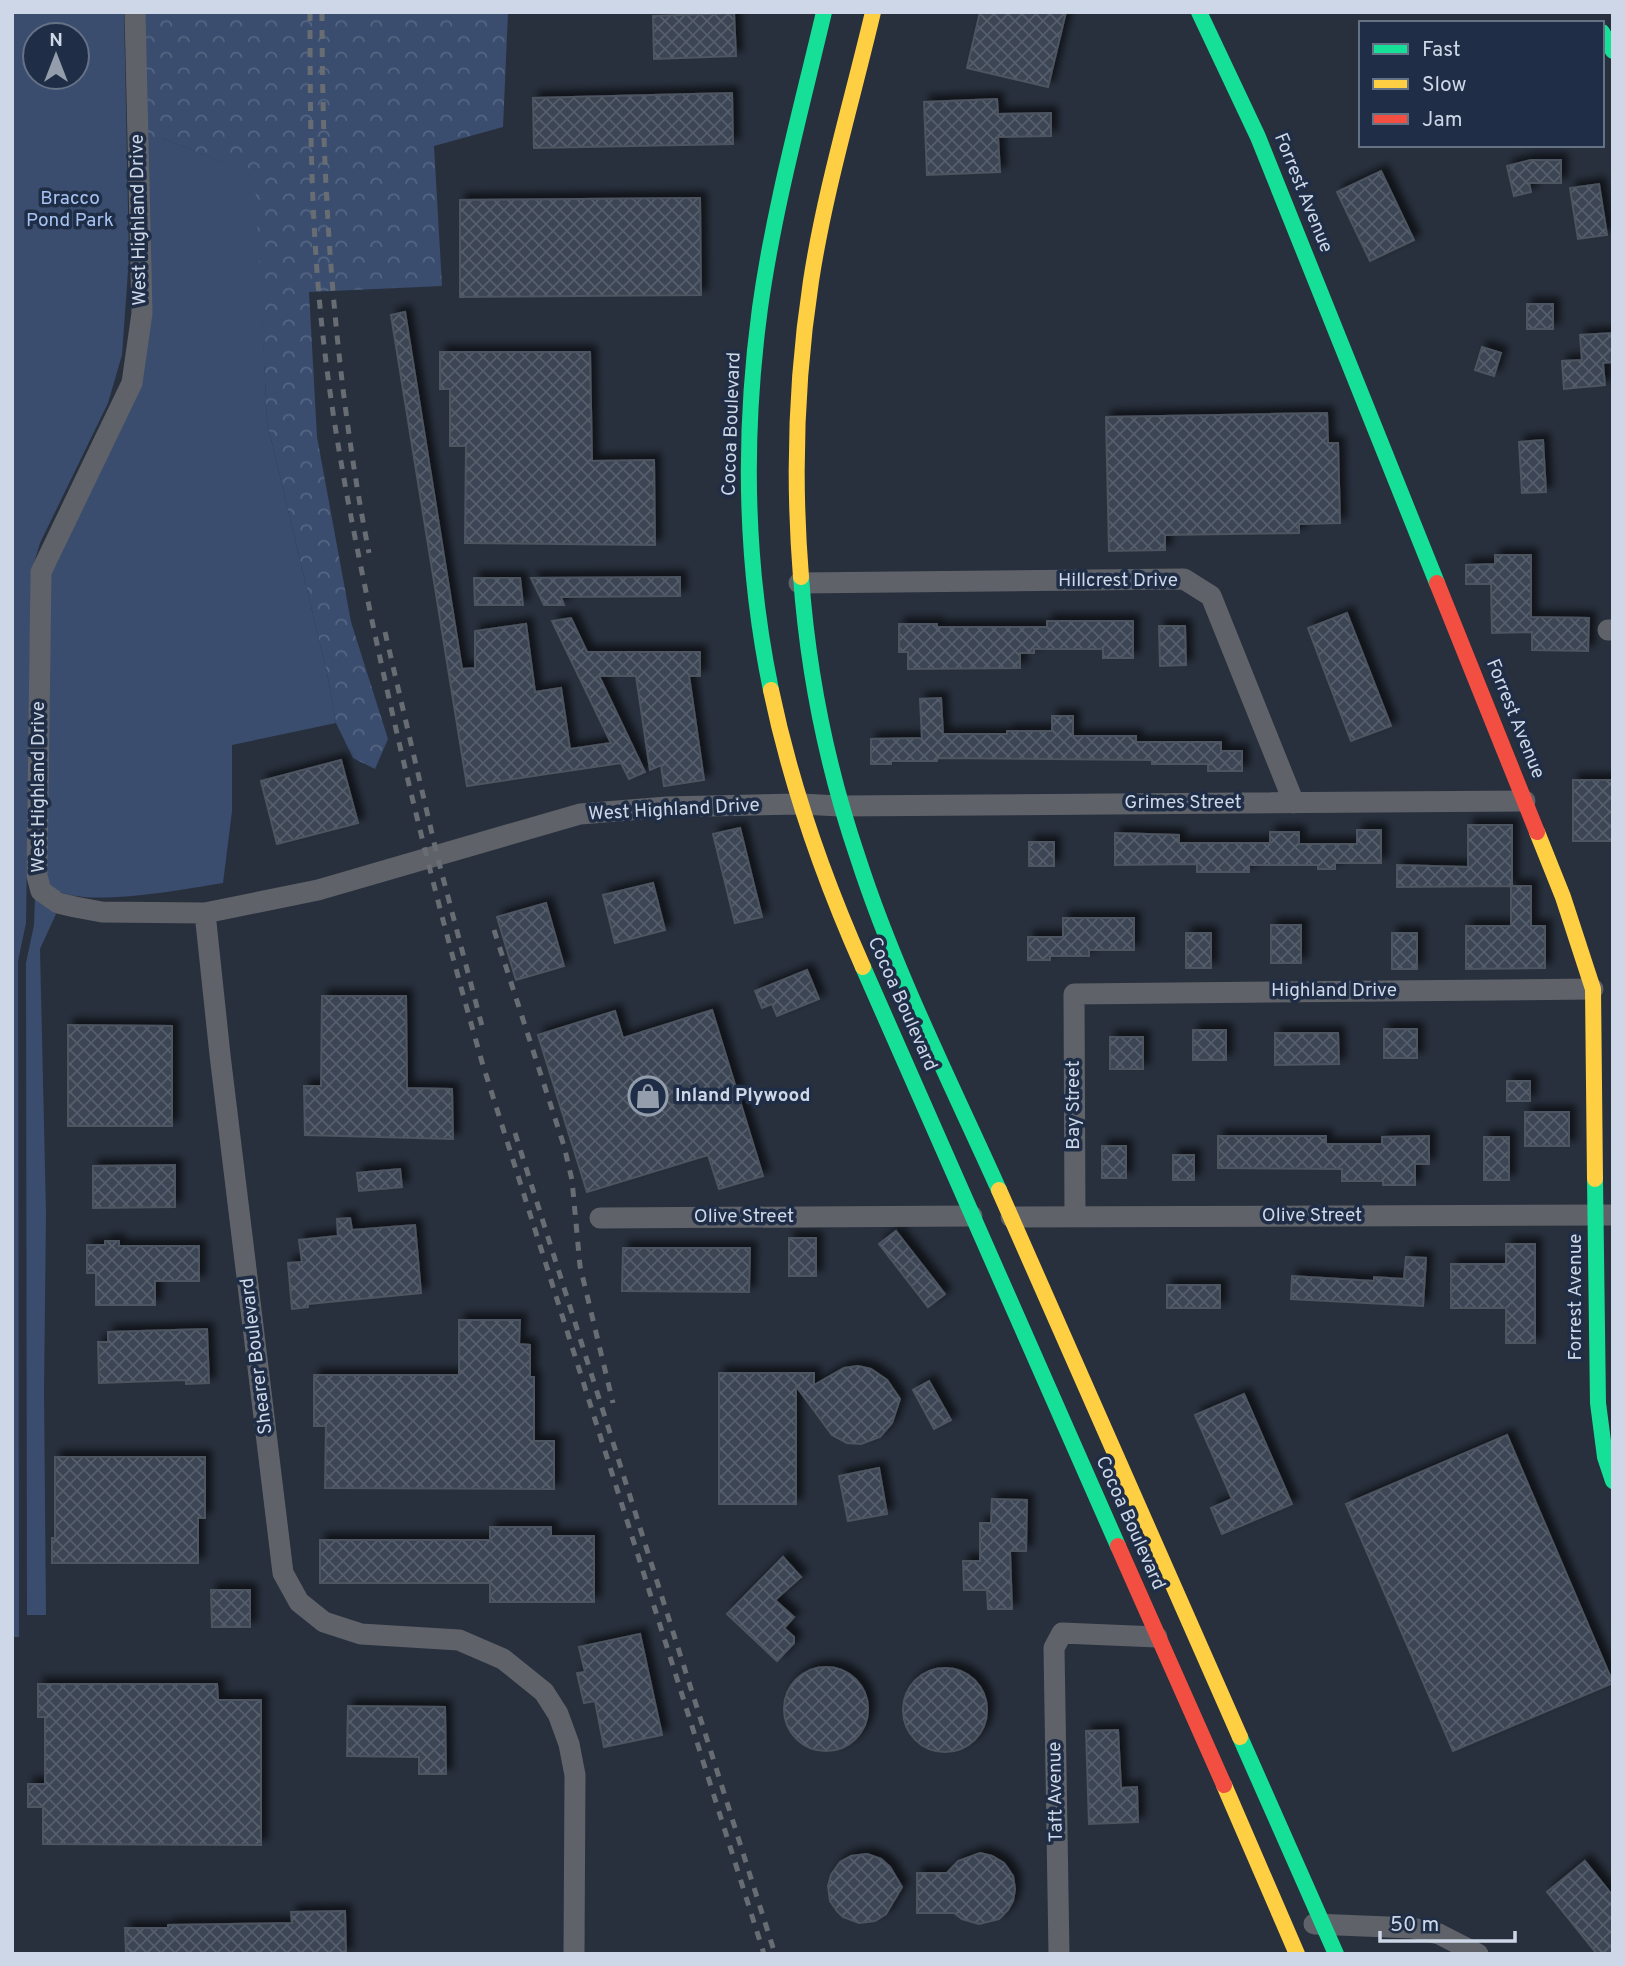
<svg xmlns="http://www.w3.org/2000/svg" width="1625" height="1966" font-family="Overpass,sans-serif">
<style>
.green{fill:#3a4d6e;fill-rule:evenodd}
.forest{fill:url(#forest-crowns)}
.building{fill:url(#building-cross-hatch);stroke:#4d5460;stroke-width:2;filter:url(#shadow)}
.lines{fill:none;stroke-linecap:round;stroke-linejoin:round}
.street{stroke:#5f6268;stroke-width:21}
.fast{stroke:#16e098;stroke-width:16}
.slow{stroke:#ffcf43;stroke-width:16}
.jam{stroke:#f24e42;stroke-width:16}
.rail{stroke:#686c73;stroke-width:5;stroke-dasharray:9 9;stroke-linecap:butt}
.labels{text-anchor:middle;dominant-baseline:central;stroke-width:7;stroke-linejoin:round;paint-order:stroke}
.street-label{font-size:19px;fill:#cdd7e7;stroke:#1f2e46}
.park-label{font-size:19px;fill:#a6c3f2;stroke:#1f2e46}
.poi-label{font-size:19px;font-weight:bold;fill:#cdd7e7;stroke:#1f2e46;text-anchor:start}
</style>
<defs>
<pattern id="forest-crowns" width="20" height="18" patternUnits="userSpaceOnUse" patternTransform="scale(1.75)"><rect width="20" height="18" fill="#3a4d6e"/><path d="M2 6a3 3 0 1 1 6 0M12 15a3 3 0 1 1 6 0" fill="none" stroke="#556683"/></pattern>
<pattern id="building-cross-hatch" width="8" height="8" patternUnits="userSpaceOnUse" patternTransform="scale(1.75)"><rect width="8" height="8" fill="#3b4453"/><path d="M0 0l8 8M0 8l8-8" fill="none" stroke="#565e6c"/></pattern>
<filter id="shadow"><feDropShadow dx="6" dy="-6" stdDeviation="3.5" flood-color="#0009"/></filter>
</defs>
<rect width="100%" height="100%" fill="#28303d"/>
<path class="green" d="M12,12H124L129,257L122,355L108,403L40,543L31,573L26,923L18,961L19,1637H12ZM35,35H77V77H35Z
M147,138H162L238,168L257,195L267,422L327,673L336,723L232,745V811L223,883C190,888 72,912 50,885C48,883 47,877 46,875L50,574L141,385Z
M35,897L56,914L40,949L46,1213L44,1391L46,1615H27L26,963L34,925Z"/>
<path class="forest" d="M144,12H508L503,127L434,146L442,286L309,292L317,437L351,622L388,739L375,769L353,758L336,723L327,673L267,422L256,195L237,168L162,138H147Z"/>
<path class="building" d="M980,12H1066L1048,87L967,68Z
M734,13L736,56L654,59L653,16Z
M732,93L733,144L534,148L533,98Z
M997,99L998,114L1051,113V136L998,137L1000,172L927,175L924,102Z
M1531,160H1561V183H1529L1531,192L1514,196L1507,166Z
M1381,171L1414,240L1370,261L1337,192Z
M1599,184L1607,235L1578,239L1570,188Z
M700,198L701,295L460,297V200Z
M1527,304H1553V329H1527Z
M405,312L462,669L475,668V631L526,624L535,692L561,688L570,749L611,743L552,621L571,618L587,652H700V676H689L704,780L664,786L661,765L650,770L636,676H599L645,772L629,779L621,763L467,786L391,315Z
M1613,333V362L1603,363L1605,385L1564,389L1562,361L1582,360L1580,335Z
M1482,347L1501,353L1494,376L1475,370Z
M440,352H590L592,461L654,460L655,545L465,543L466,446H450V389H440Z
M1327,413L1328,443H1338L1340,523L1299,524V533L1165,535V550L1109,551L1106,417Z
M1543,440L1546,492L1522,493L1519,442Z
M1495,555H1531V617L1589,618L1588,651L1532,650V632L1492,633L1491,584H1466V565L1495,564Z
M680,577V596L561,597L564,605H544L531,578Z
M474,578H520L523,605H475Z
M1347,613L1391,726L1351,741L1308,628Z
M1047,621H1133V658H1103V649H1034V653H1020V668L908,669V652H899V624H937V627H1047Z
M1159,626H1185L1186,665L1160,666Z
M941,698L943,734H1007V731H1052V716H1073V736H1136V742H1221V751H1242V771H1208V764H1152V760L937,758V761H891V764H871V739L922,738L920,699Z
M341,760L358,823L277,844L261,781Z
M1573,780H1613V841H1573Z
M1468,825H1512V886H1531V926H1545V968L1466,969V926H1511V886L1397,887V865L1468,867Z
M740,828L762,917L735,923L713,834Z
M1357,830H1381V863H1335V869H1318V865H1249V872H1197V864L1115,865V833L1179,835V843H1270V832H1299V844H1357Z
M1029,842H1054V866H1029Z
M653,883L665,930L615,943L603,895Z
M546,903L564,966L516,980L497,917Z
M1063,918H1134V950H1089V956H1050V960H1028V937H1063Z
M1271,925H1301V963H1271Z
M1186,933H1211V968H1186Z
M1392,933H1417V969H1392Z
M807,970L819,999L777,1016L772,1004L762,1008L755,991Z
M322,996H406L407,1088L452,1089L453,1139L305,1135L304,1086H321Z
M712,1010L763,1176L719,1189L708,1155L587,1192L538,1035L615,1011L623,1038Z
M68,1025L172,1026V1126H68Z
M1384,1029H1417V1058H1384Z
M1193,1030H1226V1060H1193Z
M1275,1033H1338L1339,1064L1275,1065Z
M1110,1037H1143V1069H1110Z
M1507,1081H1530V1101H1507Z
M1525,1112H1569V1146H1525Z
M1218,1136H1326V1144H1382V1137L1429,1136V1164H1415V1185H1383V1181H1342V1169L1218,1168Z
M1484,1137H1509V1180H1484Z
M1102,1146H1126V1178H1102Z
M1173,1155H1194V1180H1173Z
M175,1165V1207L93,1208V1166Z
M400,1169L402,1187L359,1191L357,1173Z
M350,1218L352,1230L415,1225L421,1293L308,1304V1307L292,1309L288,1263L302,1262L299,1240L338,1236L337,1219Z
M896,1231L945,1294L928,1307L879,1244Z
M789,1238H816V1276H789Z
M105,1241H119V1246H199V1281H155V1305H96V1273H87V1245H105Z
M1506,1244H1535V1343H1506V1308H1451V1264H1506Z
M623,1248H750L749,1292L622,1291Z
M1406,1257L1426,1258L1423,1306L1291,1299L1292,1276L1374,1281V1277L1404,1279Z
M1167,1285H1220V1308H1167Z
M459,1320H520L519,1344L530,1345V1377H534V1441H554V1489L325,1488L326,1426H314V1375H459Z
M207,1329L209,1383L186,1384V1380L99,1383L98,1342H108V1332Z
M858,1366L871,1369L887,1380L900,1399L892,1423L880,1437L861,1444L847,1443L832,1435L796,1386V1504H719V1373H814V1385L844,1368Z
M929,1381L951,1420L934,1429L913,1390Z
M1244,1394L1292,1504L1222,1534L1211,1508L1232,1499L1195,1415Z
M1507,1435L1613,1683L1453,1751L1346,1504Z
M55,1457H205V1518H198V1563H52V1538H55Z
M879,1468L887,1514L848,1521L839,1476Z
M992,1499L1027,1500L1026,1551H1010L1012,1609H988L987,1590H964L963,1561H980V1523H991Z
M490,1527H551V1536H594V1602H490V1583H320V1540H490Z
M783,1557L801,1577L775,1600L794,1617L784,1628L794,1637V1643L777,1661L727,1614Z
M211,1590H250V1627H212Z
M640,1634L662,1735L604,1747L595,1701L584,1703L577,1673L585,1672L579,1647Z
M784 1709a42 42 0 1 1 84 0a42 42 0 1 1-84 0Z
M903 1710a42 42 0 1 1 84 0a42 42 0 1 1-84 0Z
M38,1684H217L218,1700H261V1845L43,1844V1807H28V1784H45V1717H38Z
M348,1706L445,1707L446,1774H419V1757L347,1756Z
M1118,1730L1121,1788L1137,1787L1138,1822L1089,1824L1086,1731Z
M980,1853L992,1856L1004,1863L1013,1876L1015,1889L1013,1901L1008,1910L999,1919L979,1924L962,1919L954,1913H917V1873H947L958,1861Z
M867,1854L881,1859L890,1867L902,1887L886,1914L875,1921L859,1923L843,1917L837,1911L830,1901L828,1886L831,1875L840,1862L851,1856Z
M1585,1861L1613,1896V1954H1597L1547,1892Z
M345,1911L346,1954H126L125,1928H168V1925L292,1923L291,1912Z"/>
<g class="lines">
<path class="street" d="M135,12L142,313L132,383L41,572L37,876L41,891L58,903L75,907L102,912L205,913L318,890L580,814L667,807L800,804L840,806L1525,801
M799,583L1184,579L1211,596L1294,803
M1608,630H1613
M205,913L220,1055L283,1573L299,1602L324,1622L361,1634L459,1640L503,1659L544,1692L558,1714L569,1744L575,1775L574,1954
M1011,1217L1613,1215
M1075,1217L1074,994L1593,989
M600,1218L972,1216
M1314,1924L1412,1928L1439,1934L1478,1954
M1059,1954L1054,1648L1062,1633L1157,1637"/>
<path class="fast" d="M1199,12L1258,137L1437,583
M1602,32L1613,51
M801,577C808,672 827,767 858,858C895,972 950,1081 999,1190
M771,690C745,565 743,434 760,308C774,208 801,110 824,12
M863,967L1118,1546
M1595,1179L1598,1403L1605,1457L1613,1481
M1240,1737L1336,1954"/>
<path class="slow" d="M801,577C793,478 796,379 811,281C825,190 852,101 873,12
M771,690C791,786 823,877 863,967
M1537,832L1563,897L1593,989L1595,1179
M999,1190L1240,1737
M1224,1785L1297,1954"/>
<path class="jam" d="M1437,583L1537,832
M1118,1546L1224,1785"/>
<path class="rail" d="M310,12C310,123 311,234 324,345C335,441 354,535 374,630C405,775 441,919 482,1062L764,1954
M322,12C322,194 334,375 369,553
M385,632L437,855L482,1026
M494,930L564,1146L572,1180L580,1266L613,1403
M515,1133L775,1954"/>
</g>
<defs>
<g id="shop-ring" transform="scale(2.0125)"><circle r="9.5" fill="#1f2e46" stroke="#939dac" stroke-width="1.5"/><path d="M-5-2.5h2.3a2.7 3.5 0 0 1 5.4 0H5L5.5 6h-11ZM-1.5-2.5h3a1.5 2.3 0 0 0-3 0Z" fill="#939dac"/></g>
</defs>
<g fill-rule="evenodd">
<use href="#shop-ring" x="648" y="1096"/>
</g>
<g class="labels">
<g class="street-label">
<text transform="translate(1303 193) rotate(68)">Forrest Avenue</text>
<text transform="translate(139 220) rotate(-91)">West Highland Drive</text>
<text transform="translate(732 424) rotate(-88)">Cocoa Boulevard</text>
<text x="1118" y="581">Hillcrest Drive</text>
<text transform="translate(1515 719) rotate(68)">Forrest Avenue</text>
<text transform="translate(39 787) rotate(-90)">West Highland Drive</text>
<text x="1183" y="803">Grimes Street</text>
<text transform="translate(674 810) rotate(-3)">West Highland Drive</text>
<text x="1334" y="991">Highland Drive</text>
<text transform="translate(902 1004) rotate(66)">Cocoa Boulevard</text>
<text transform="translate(1074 1105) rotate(-90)">Bay Street</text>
<text x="1312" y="1216">Olive Street</text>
<text x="744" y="1217">Olive Street</text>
<text transform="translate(1576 1297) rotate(-90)">Forrest Avenue</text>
<text transform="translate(257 1356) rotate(-97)">Shearer Boulevard</text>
<text transform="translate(1130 1523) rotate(66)">Cocoa Boulevard</text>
<text transform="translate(1056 1792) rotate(-91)">Taft Avenue</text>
</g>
<g class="park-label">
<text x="70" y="199">Bracco<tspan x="70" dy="22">Pond Park</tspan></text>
</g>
<g class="poi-label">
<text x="675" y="1096">Inland Plywood</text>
</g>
</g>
<rect width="1625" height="1966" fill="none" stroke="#cdd7e7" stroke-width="28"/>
<rect x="1359" y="21" width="245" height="126" fill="#1f2e46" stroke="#657286" stroke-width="2"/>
<rect x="1373" y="44" width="35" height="10" fill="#16e098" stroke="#657286" stroke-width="2"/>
<text x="1422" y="56" font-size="21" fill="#cdd7e7">Fast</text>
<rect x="1373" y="79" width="35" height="10" fill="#ffcf43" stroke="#657286" stroke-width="2"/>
<text x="1422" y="91" font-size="21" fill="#cdd7e7">Slow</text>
<rect x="1373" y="114" width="35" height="10" fill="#f24e42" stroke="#657286" stroke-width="2"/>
<text x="1422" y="126" font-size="21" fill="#cdd7e7">Jam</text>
<g transform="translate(56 56)"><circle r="33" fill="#1f2e46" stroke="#657286" stroke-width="2"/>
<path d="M0-5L12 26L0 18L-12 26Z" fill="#939dac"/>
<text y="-10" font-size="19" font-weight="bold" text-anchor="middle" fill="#cdd7e7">N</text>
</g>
<path d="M1380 1931v10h135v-10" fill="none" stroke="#cdd7e7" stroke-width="3.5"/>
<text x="1390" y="1931" font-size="21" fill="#cdd7e7" stroke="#1f2e46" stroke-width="5" paint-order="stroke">50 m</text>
</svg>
